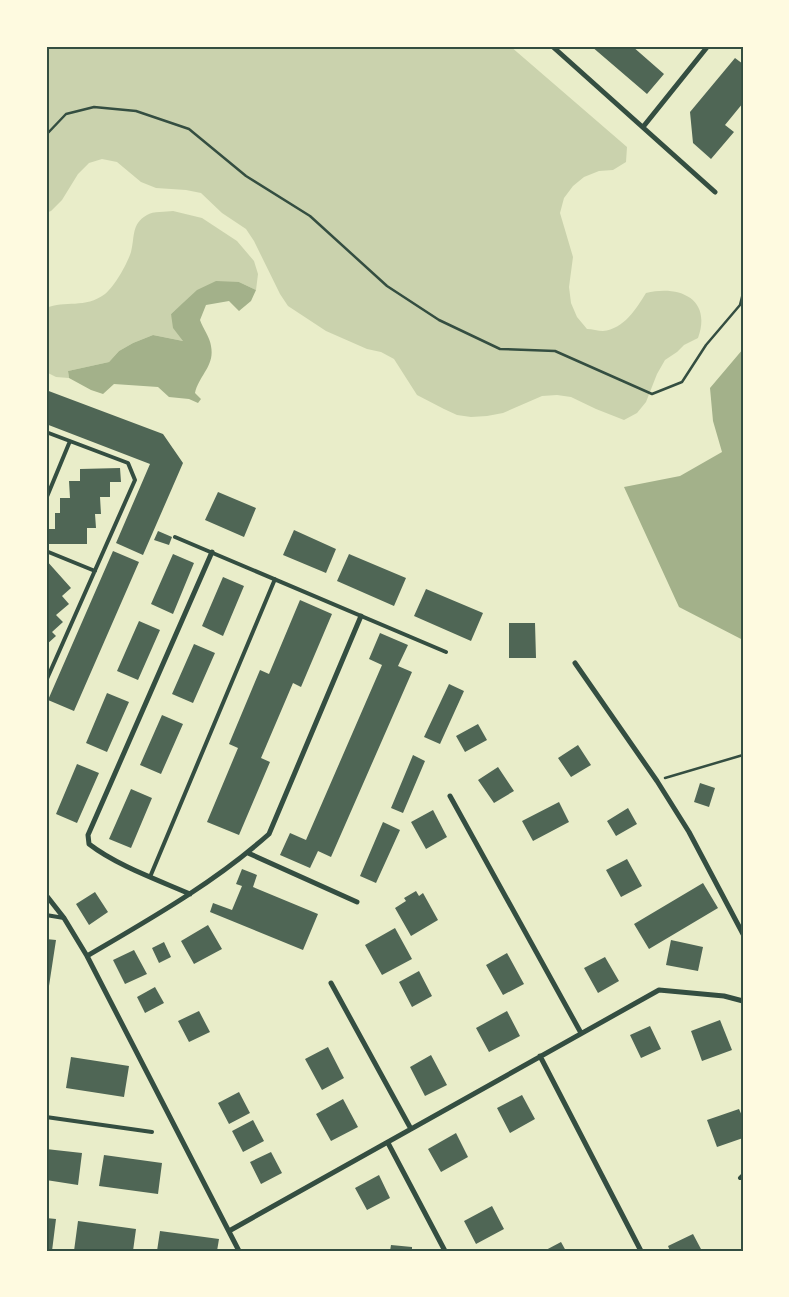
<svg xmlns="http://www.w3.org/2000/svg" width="789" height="1297" font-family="Raleway,sans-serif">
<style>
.green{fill:#cad2ad}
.water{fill:#a3b18a}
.building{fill:#4f6655}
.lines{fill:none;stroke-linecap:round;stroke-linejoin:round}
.path{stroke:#344e41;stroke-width:2.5}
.service{stroke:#344e41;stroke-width:4}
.minor{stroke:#344e41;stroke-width:5}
.neatline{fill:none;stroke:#344e41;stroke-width:2}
</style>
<rect width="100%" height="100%" fill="#e9edc9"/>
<path class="green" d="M46,46H510L627,147L626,162L613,170L599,171L584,177L573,186L564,198L560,213L573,257L569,287L571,303L577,317L587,329C592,329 598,331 603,331C624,329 636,309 646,293C680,285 712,299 698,338L684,345L677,352L665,360L657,374L646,402L637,413L624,420L596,409L571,397L557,395L542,396L503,413L487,416L471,417L457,415L444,409L417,395L394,359L381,352L367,349L326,331L288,306L280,294L254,241L246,229L222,213L201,193L186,190L156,188L141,182L117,162L102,159L89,163L78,174L62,200L51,211L46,213Z
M173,211L202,218L237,241L254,261L258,274L256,290L239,282L180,306L171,314L183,341L153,335L133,343L119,351L109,362L68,371L69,378L56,377L46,372V308C65,300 85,309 105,294C115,286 127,264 131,252C135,237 131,224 147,215C153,211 166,212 173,211Z"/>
<path class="water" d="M216,281L239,282L256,290L251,301L239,311L229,301L206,305L200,320C203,329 210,337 211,346C215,366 199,375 195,393L201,399L198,403L189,399L169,397L158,387L114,384L103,394L91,390L69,378L68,371L109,362L119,351L133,343L153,335L183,341L173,328L171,314L197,290Z
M743,349V640L679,607L624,487L680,476L722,452L713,421L710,388Z"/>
<path class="building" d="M591,46H632L664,74L647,94Z
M735,58L743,64V103L725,125L734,132L711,159L693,143L690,112Z
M46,390L163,434L183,463L143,555L116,543L150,464L46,424Z
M120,468L121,482H110V497H100L101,514H95L96,528H87V544H47L46,529H55V513H60V498H70L69,481H80V469Z
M218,492L256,508L244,537L205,520Z
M294,530L336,549L326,573L283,555Z
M158,531L172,537L169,545L154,540Z
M113,551L139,562L74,711L48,700Z
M173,554L194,563L173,614L151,604Z
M349,554L406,578L394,606L337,581Z
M46,560L71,588L62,596L69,604L56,615L63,622L52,632L56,636L46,645Z
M223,577L244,586L223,636L202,626Z
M426,589L483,613L471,641L414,616Z
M300,600L332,614L301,687L293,683L261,758L270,762L239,835L207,822L238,748L229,744L260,670L269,674Z
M139,621L160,630L138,680L117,671Z
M509,623H535L536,658H509Z
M380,633L408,645L398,666L412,672L331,857L318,851L310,868L280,855L290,833L306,840L382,665L369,659Z
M194,644L215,653L193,703L172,694Z
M449,684L464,691L440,744L424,737Z
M107,693L129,702L107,752L86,743Z
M162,715L183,724L161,774L140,765Z
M478,724L487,740L465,752L456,736Z
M578,745L591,765L571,777L558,758Z
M413,755L425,761L403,813L391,808Z
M77,764L99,773L77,823L56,814Z
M498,767L514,791L494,803L478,780Z
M700,783L715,788L709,807L694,802Z
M131,789L152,798L131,848L109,839Z
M559,802L569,822L533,841L522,821Z
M628,808L637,824L616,836L607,821Z
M433,810L447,837L426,849L411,822Z
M383,822L400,830L376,883L360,876Z
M627,859L642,886L621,897L606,870Z
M242,869L257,875L253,887L318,914L303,950L210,912L213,903L232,910L242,886L236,884Z
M703,883L718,908L649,949L634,924Z
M416,891L419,896L423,893L438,920L411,936L395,908L406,901L404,898Z
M95,892L108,912L89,925L76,904Z
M208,925L222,949L194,964L181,941Z
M395,928L412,959L382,975L365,945Z
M46,939L56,940L47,999H46Z
M671,940L703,947L698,971L666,965Z
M164,942L171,957L159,963L152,948Z
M134,950L147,974L125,984L113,960Z
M507,953L524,984L503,995L486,965Z
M605,957L619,981L598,993L584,968Z
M419,971L432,996L412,1007L399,982Z
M155,987L164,1003L145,1013L137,997Z
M199,1011L210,1032L189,1042L178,1021Z
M507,1011L520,1036L489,1052L476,1028Z
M720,1020L732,1050L702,1061L691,1031Z
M650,1026L661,1049L641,1058L630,1035Z
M328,1047L344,1078L322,1090L305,1059Z
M431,1055L447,1085L425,1096L410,1067Z
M71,1057L129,1066L124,1097L66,1088Z
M239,1092L250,1113L229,1124L218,1103Z
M522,1095L535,1119L510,1133L497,1108Z
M343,1099L358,1127L331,1141L316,1114Z
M739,1109L743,1118V1138L717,1147L707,1120Z
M253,1120L264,1141L243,1152L232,1131Z
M456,1133L468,1157L441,1172L428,1149Z
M46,1149L82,1153L78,1185L46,1180Z
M271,1152L282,1173L261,1184L250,1162Z
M104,1155L162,1163L158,1194L99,1186Z
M379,1175L390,1198L367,1210L355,1188Z
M492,1206L504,1229L476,1244L464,1221Z
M46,1218L56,1219L52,1251L46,1250Z
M78,1221L136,1229L133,1251H74Z
M160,1231L219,1239L217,1251H157Z
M693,1234L702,1251H670L668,1246Z
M561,1242L566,1251H544Z
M391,1245L412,1247V1251H390Z"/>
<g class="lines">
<path class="path" d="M46,135L66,114L94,107L136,111L189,129L246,176L310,216L387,286L439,320L500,349L555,351L652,394L682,382L706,345L740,305L743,293
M665,778L743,755"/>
<path class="service" d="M46,432L128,463L135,480L46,681
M46,499L70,441
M175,537L446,652
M46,551L95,571
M150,877L275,579
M46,915L64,918
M46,1117L152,1132
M740,1178L743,1175"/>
<path class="minor" d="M552,46L715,192
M643,127L708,46
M575,663L657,781L689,832L743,934
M450,796L581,1033
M248,853L357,902
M190,894C158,880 116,865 89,844L88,835L212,552
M46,895L64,918L87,956L239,1251
M87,956C150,919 214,883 269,834L361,616
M331,983L411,1129
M540,1056L641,1251
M388,1143L445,1251
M229,1231L659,990L724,996L743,1001"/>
</g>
<rect width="789" height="1297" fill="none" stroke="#fefae0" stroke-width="95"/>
<rect x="48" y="48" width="694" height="1202" class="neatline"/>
</svg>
